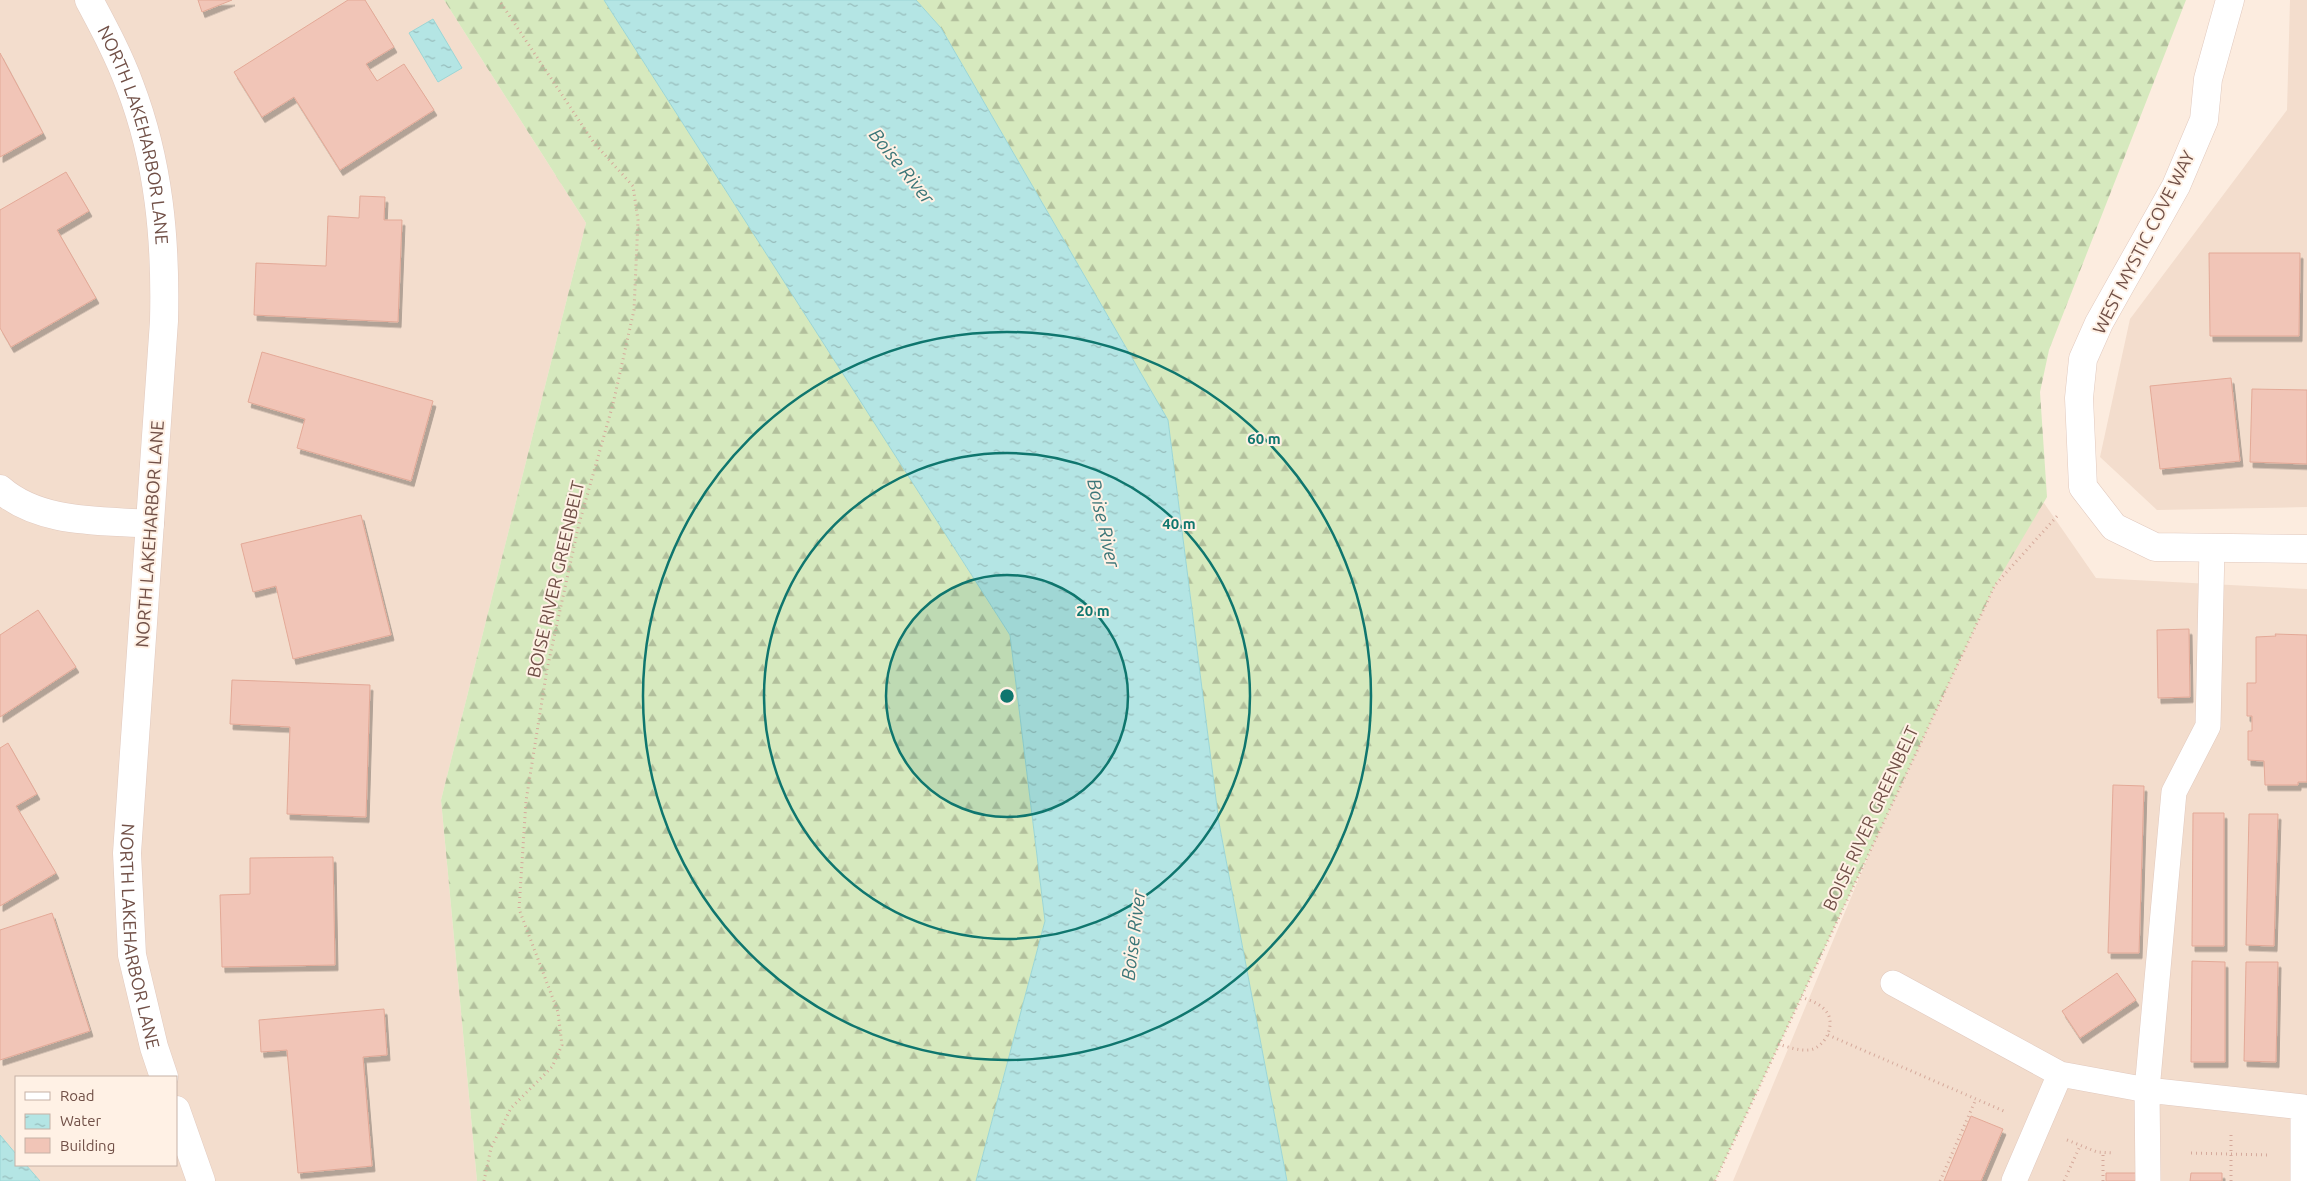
<svg xmlns="http://www.w3.org/2000/svg" width="2307" height="1181" font-family="Ubuntu,sans-serif">
<style>
.residential{fill:#f3ddcd}
.forest{fill:url(#forest-firs)}
.water{fill:url(#water-ripples);stroke:#9bd6d6}
.building{fill:#f1c5b7;stroke:#e3a997;filter:url(#shadow)}
.lines{fill:none;stroke-linecap:round;stroke-linejoin:round}
.service-casing{stroke:#e1c9be;stroke-width:26}
.minor-casing{stroke:#e1c9be;stroke-width:29}
.path{stroke:#d5a99b;stroke-width:3;stroke-dasharray:1 4;stroke-linecap:butt}
.service{stroke:#fff;stroke-width:25}
.minor{stroke:#fff;stroke-width:28}
.ring{fill:none;stroke:#0f766e;stroke-width:2.5}
.labels{text-anchor:middle;dominant-baseline:central;stroke-width:4;stroke-linejoin:round;paint-order:stroke}
.street-label{font-size:18px;fill:#715047;stroke:#fff1e5}
.water-label{font-size:19px;font-style:italic;fill:#3c7678;stroke:#fff1e5}
.centre{fill:#0f766e;stroke:#fff1e5;stroke-width:2.5}
.ring-label{font-size:15px;text-anchor:middle;font-weight:bold;fill:#0f766e;stroke:#fff1e5;stroke-width:4;stroke-linejoin:round;paint-order:stroke}
</style>
<defs>
<pattern id="forest-firs" width="22" height="20" patternUnits="userSpaceOnUse" patternTransform="scale(1.25)"><rect width="22" height="20" fill="#d6e9be"/><path d="M5 1l3.5 6h-7zM16 11l3.5 6h-7z" fill="#b2bf9c"/></pattern>
<pattern id="water-ripples" width="26" height="14" patternUnits="userSpaceOnUse" patternTransform="scale(1.25)"><rect width="26" height="14" fill="#b4e5e4"/><path d="M2 4q2-2 4 0t4 0M15 11q2-2 4 0t4 0" fill="none" stroke="#97bcbb"/></pattern>
<filter id="shadow"><feDropShadow dx="3" dy="5.5" stdDeviation="0" flood-color="#0004"/></filter>
</defs>
<rect width="100%" height="100%" fill="#fcecdf"/>
<path class="residential" d="M0,0H444L586,223L441,800L477,1181H40L26,1165H176V1077H16V1154L0,1135Z
M2290,0H2307V507L2157,510L2100,457L2130,319L2287,110Z
M2026,477L2096,578L2307,589V1181H1733Z"/>
<path class="forest" d="M444,0H604L1010,635L1045,921L976,1181H477L441,800L586,223Z
M916,0H2186L2049,350L2040,392L2047,497L1995,585L1715,1181H1287L1219,823L1168,420L941,28Z"/>
<path class="water" d="M604,0H916L941,28L1168,420L1219,823L1287,1181H976L1045,921L1010,635Z
M433,19L462,68L438,82L409,33Z
M0,1135L16,1154V1165H26L40,1181H0Z"/>
<path class="building" d="M198,0H232L202,12Z
M348,0H365L394,47L366,64L377,81L404,64L434,110L340,170L294,97L262,117L234,72Z
M0,53L43,133L0,157Z
M66,172L89,211L57,230L96,298L11,347L0,328V210Z
M360,196L385,197L384,220H402L398,322L254,315L256,263L326,266L328,216L359,218Z
M2209,253H2300L2299,336H2210Z
M262,352L433,401L411,481L297,448L305,419L248,402Z
M2231,378L2240,461L2160,469L2150,386Z
M2252,389L2307,390V464L2250,462Z
M361,515L391,635L293,659L276,586L253,592L241,544Z
M38,610L76,667L0,717V635Z
M2189,629L2190,697L2158,698L2157,630Z
M2275,634L2307,635V782H2298V785H2265L2264,761L2248,760V731H2252V716H2247V683H2256V637L2276,636Z
M232,680L370,685L366,817L287,814L290,727L230,724Z
M8,743L37,794L16,806L56,873L0,906V748Z
M2113,785L2144,786L2139,953H2108Z
M2193,813H2224V946H2192Z
M2249,814H2278L2274,946L2246,945Z
M333,857L335,965L222,967L220,895L250,894V858Z
M52,913L90,1031L0,1060V930Z
M2192,961L2225,962V1062H2191Z
M2246,962H2278L2276,1062L2244,1061Z
M2117,973L2136,1000L2080,1038L2062,1011Z
M384,1009L387,1055L363,1057L372,1166L298,1173L287,1050L261,1052L259,1020Z
M1971,1116L2003,1129L1981,1181H1944Z
M2106,1173H2142V1181H2106Z
M2191,1173H2222V1181H2190Z"/>
<g class="lines">
<g class="service-casing">
<path id="service" d="M1893,983L2060,1074
M2014,1181L2060,1074L2147,1090L2174,792L2208,726L2212,548
M2148,1181L2147,1090L2303,1107V1181"/>
</g>
<g class="minor-casing">
<g id="minor">
<path id="s1" d="M89,0C104,28 119,56 130,86C159,162 166,240 164,321L127,853L132,955L154,1047L164,1077"/>
<path d="M2230,0L2208,79L2204,120L2176,186L2099,323L2083,359L2079,398L2083,487L2114,527L2155,547L2307,549"/>
<path d="M0,489C40,524 100,520 150,524"/>
<path d="M176,1110L201,1181"/>
</g>
</g>
<path class="path" d="M1828,1035L2006,1112
M1778,1044C1788,1047 1799,1051 1809,1050C1826,1048 1837,1022 1825,1010C1819,1003 1809,1000 1801,997
M2067,1140L2097,1152L2113,1153
M2191,1153L2270,1155
M484,1181L491,1148L511,1108L552,1067L562,1045L558,1012L519,909L526,801L547,669L579,524L613,404L634,310L638,220L633,186L594,143L499,0
M1715,1181L1995,585L2059,514
M1940,1181L1976,1099
M2064,1181L2080,1146
M2103,1181V1153
M2231,1181V1132"/>
<use href="#service" class="service"/>
<use href="#minor" class="minor"/>
</g>
<circle cx="1007" cy="696" r="121" fill="#0f766e" fill-opacity=".12"/>
<g class="ring">
<circle cx="1007" cy="696" r="121"/>
<circle cx="1007" cy="696" r="243"/>
<circle cx="1007" cy="696" r="364"/>
</g>
<g class="labels">
<g class="street-label">
<text stroke="none"><textPath href="#s1" startOffset="144">NORTH LAKEHARBOR LANE</textPath></text>
<text transform="translate(2143 242) rotate(-63)">WEST MYSTIC COVE WAY</text>
<text transform="translate(149 534) rotate(-86)">NORTH LAKEHARBOR LANE</text>
<text transform="translate(555 579) rotate(-77)">BOISE RIVER GREENBELT</text>
<text transform="translate(1870 818) rotate(-65)">BOISE RIVER GREENBELT</text>
<text stroke="none"><textPath href="#s1" startOffset="952">NORTH LAKEHARBOR LANE</textPath></text>
</g>
<g class="water-label">
<text transform="translate(902 166) rotate(51)">Boise River</text>
<text transform="translate(1104 523) rotate(77)">Boise River</text>
<text transform="translate(1133 935) rotate(-83)">Boise River</text>
</g>
</g>
<circle cx="1007" cy="696" r="8" class="centre"/>
<g class="ring-label">
<text x="1264" y="444">60 m</text>
<text x="1179" y="529">40 m</text>
<text x="1093" y="616">20 m</text>
</g>
<rect x="15" y="1076" width="162" height="90" fill="#fff1e5" stroke="#c6b1a6"/>
<rect x="25" y="1092" width="25" height="8" fill="#ffffff" stroke="#c6b1a6"/>
<text x="60" y="1101" font-size="15" fill="#715047">Road</text>
<rect x="25" y="1114" width="25" height="15" fill="url(#water-ripples)" stroke="#c6b1a6"/>
<text x="60" y="1126" font-size="15" fill="#715047">Water</text>
<rect x="25" y="1138" width="25" height="15" fill="#f1c5b7" stroke="#c6b1a6"/>
<text x="60" y="1151" font-size="15" fill="#715047">Building</text>
</svg>
